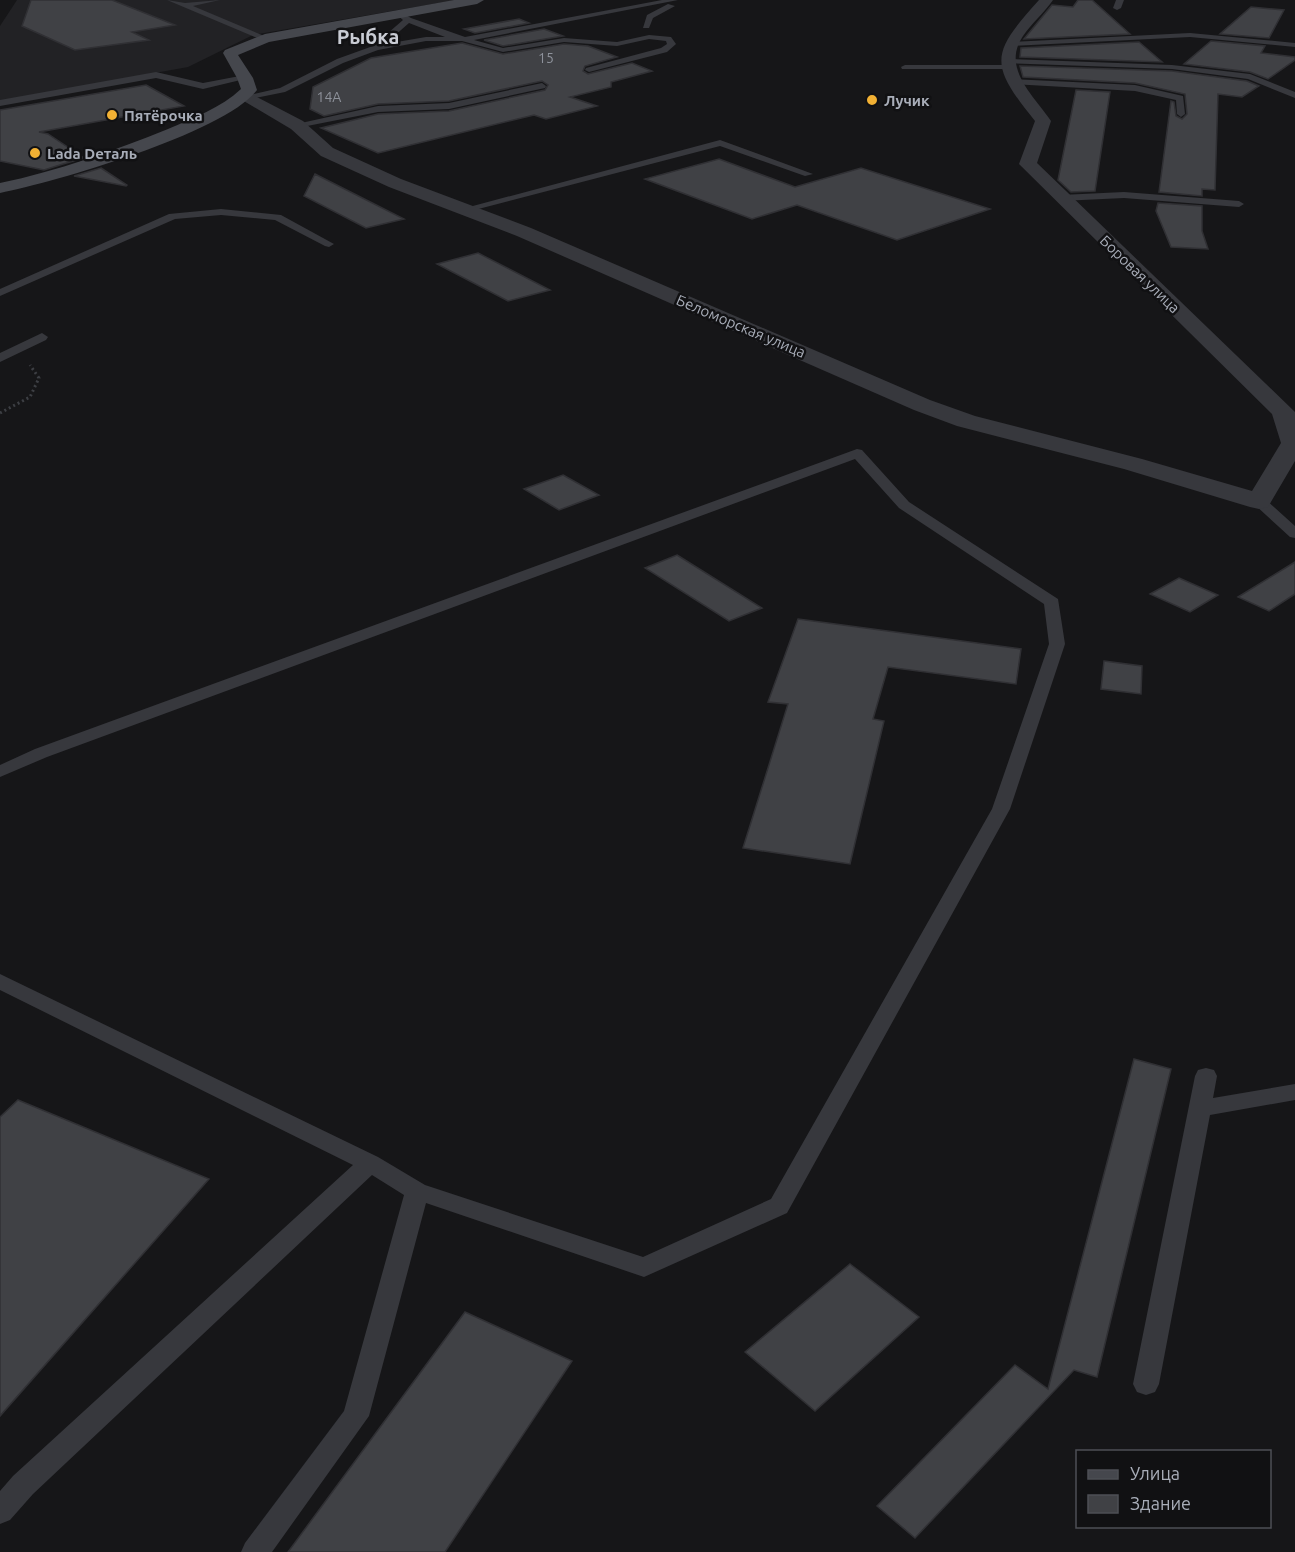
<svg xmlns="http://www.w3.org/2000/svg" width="1295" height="1552" font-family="Ubuntu,sans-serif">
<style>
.built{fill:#222225}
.building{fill:#404145;stroke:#303034;stroke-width:1.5}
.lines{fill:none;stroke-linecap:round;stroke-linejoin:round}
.path{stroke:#3d3f44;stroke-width:3;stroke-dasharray:2 3;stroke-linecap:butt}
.lane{fill:#37383d;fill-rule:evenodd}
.street{fill:#37383d;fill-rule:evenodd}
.secondary{fill:#45474d;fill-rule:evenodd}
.poi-dot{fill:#f2b134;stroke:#111113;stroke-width:2}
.labels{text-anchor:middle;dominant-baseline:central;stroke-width:5;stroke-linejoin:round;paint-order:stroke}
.far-number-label{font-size:14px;fill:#8e929b}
.far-poi-label{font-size:15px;font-weight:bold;fill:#a8adb8;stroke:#111113;text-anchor:start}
.far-street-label{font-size:15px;fill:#a8adb8;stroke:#111113}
.far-district-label{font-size:20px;font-weight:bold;fill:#c9ccd4;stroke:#111113}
</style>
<rect width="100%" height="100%" fill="#161618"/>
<path class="built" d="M17,0H456L253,35L188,67L0,101V26Z"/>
<path class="building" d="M31,0H112L175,25L132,32L149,40L75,50L22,26Z
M1078,0H1092L1130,34L1024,39L1052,5L1073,7Z
M1251,7L1284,10L1269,38L1220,34Z
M519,19L529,23L475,33L464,29Z
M544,29L563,36L503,46L484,40Z
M1211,41L1265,46L1261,53L1295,57V60L1268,79L1250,72L1184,64Z
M1139,42L1162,62L1020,57L1021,48Z
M462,43L503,54L564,44L588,46L617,57L585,66L583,71L588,74L632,63L652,71L611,82V87L570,97L597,106L546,119L534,115L378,153L321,128L378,114L449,111L545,90L548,85L542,81L449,101L378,104L324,116L310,109L313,87L371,58Z
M1020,66L1172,71L1247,81L1259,86L1242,97L1218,94L1215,190L1202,189V196L1159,192L1171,101L1174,102L1176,116L1182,119L1187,114L1185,94L1135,83L1023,77Z
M146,85L184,106L39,132L48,134L84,158L63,164L44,170L0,161V110Z
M1076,90L1110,92L1095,191L1071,192L1058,180Z
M719,159L795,187L861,168L990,209L897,240L797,205L752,219L645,179Z
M101,168L127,185L126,186L74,176Z
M315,174L404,219L366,228L304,196Z
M1158,203L1202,206V231L1208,249L1171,247L1156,211Z
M478,253L550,290L508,301L437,264Z
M563,475L599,495L559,510L524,489Z
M677,555L762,608L729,621L645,568Z
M1295,562V594L1269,611L1238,597Z
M1179,578L1218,595L1190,612L1150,594Z
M798,619L1021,649L1016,684L888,667L873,719L884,721L850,864L743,848L788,704L768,702Z
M1104,661L1142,666L1141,694L1101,689Z
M1134,1059L1171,1069L1097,1377L1074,1370L915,1538L877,1506L1015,1365L1048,1389Z
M18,1100L209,1179L0,1416V1117Z
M850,1264L919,1317L815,1411L745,1352Z
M465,1312L572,1361L445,1552H288Z"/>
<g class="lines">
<path class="path" d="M0,413L30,397L39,378L30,365"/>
<path class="lane" d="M167,0L185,3L220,0L193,6L269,38L262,40Z
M662,0H678L474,40L503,48L564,38L617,42L649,35L671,37L676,44L667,52L589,72L585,70L586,68L661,48L667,44L666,41L649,39L617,46L564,42L503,52L462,41H426L378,50L343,63L285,92L245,100L241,97L280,88L337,59L373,46L403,20L396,14L400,12L411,18L465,37ZM409,23L445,37H426L385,44Z
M1116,0H1124L1121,8L1117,10L1113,8Z
M668,4L675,6L653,18L649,28H643L647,15Z
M1190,33L1295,43V47L1190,37L1011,46L1007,44L1011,42Z
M1008,59L1172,65L1250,74L1295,92V98L1248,79L1172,69L1005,63L1004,61Z
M905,65H1009L1013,67L1009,69H902L901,67Z
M156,72L203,83L245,75L249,78L203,89L156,78L0,106V100Z
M1013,79L1135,85L1183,96L1185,114L1181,117L1177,114L1176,100L1135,91L1010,84V80Z
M542,83L546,86L545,88L449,109L378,112L297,128L292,125L378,106L449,103Z
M720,140L813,174L805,176L720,146L463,213L458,210Z
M1124,192L1239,201L1244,204L1239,207L1124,198L1061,201L1056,198L1061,195Z
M221,209L281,215L334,244L329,247L325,246L275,220L221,215L175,219L0,296V289L169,214Z
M42,333L48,337L46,340L0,362V353Z
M857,449L862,450L909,502L1058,599L1065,644L1010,809L787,1213L644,1277L426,1203L369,1416L272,1552H241L245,1543L344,1411L404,1195L372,1175L33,1494L10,1520L0,1524V1491L13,1476L353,1165L0,990V974L378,1157L425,1185L643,1257L771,1199L992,809L1049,644L1044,604L899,508L855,459L47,757L0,777V765L35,749Z
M1259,497L1264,498L1295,526V538L1290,537L1254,504L1252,501L1254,498Z
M1206,1068L1214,1070L1217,1076L1213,1098L1295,1084V1100L1210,1115L1159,1384L1155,1392L1146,1395L1137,1392L1133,1384L1195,1076L1198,1070Z"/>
<path class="street" d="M1039,0H1053C1044,13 1032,23 1023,36C1001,68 1034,96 1051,121L1037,163L1295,412V461L1268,507L1259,509L1250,507L1124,469L957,426L914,410L517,236L389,187L321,156L291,129L237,97L239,94H251L303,121L333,148L401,179L531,228L930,400L975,416L1142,459L1252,491L1281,443L1272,414L1019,164L1035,121C989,64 990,54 1039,0Z"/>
<path class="secondary" d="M454,0H484L477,4L269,42L238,55L253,78L257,90C225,133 55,182 0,193V183C58,171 113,151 168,129C193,118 221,108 241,89L237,78L223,53L225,50L265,34Z"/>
</g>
<g class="poi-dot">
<circle cx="872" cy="100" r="6"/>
<circle cx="112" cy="115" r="6"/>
<circle cx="35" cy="153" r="6"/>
</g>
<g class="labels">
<g class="far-number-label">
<text x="546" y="58">15</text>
<text x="329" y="97">14А</text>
</g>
<g class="far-poi-label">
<text x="884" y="100">Лучик</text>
<text x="124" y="115">Пятёрочка</text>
<text x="47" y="153">Lada Dеталь</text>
</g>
<g class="far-street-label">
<text transform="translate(1140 274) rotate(44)">Боровая улица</text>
<text transform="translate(741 326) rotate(23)">Беломорская улица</text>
</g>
<g class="far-district-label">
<text x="368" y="36">Рыбка</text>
</g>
</g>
<rect x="1076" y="1450" width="195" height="78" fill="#111113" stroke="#4d4f55" stroke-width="1.5"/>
<rect x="1088" y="1470" width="30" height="9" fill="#45474d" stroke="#4d4f55" stroke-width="1.5"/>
<text x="1130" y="1480" font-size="18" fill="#a8adb8">Улица</text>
<rect x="1088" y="1495" width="30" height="18" fill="#404145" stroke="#4d4f55" stroke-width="1.5"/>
<text x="1130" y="1510" font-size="18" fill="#a8adb8">Здание</text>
</svg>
